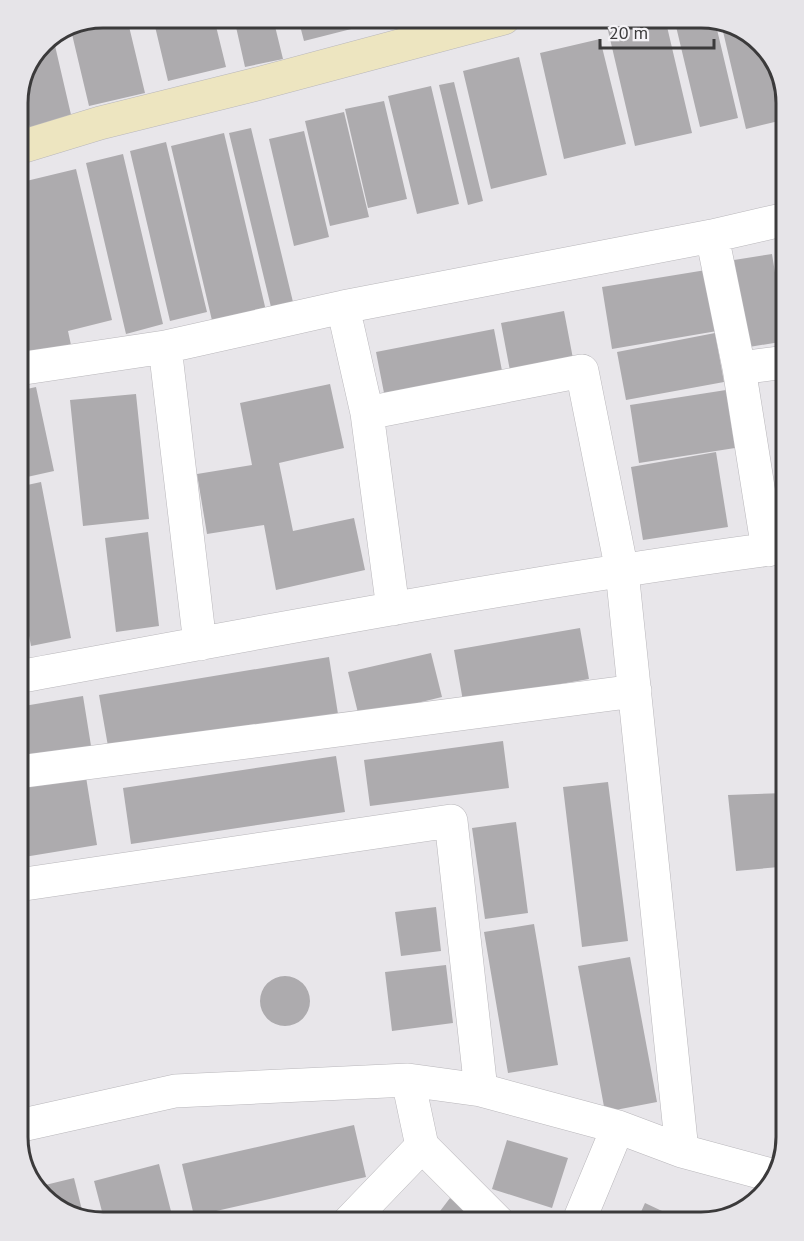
<svg xmlns="http://www.w3.org/2000/svg" width="804" height="1241" font-family="'PT Sans',sans-serif">
<style>
.building{fill:#adabae}
.lines{fill:none;stroke-linecap:round;stroke-linejoin:round}
.street-casing{stroke:#b9b7bb;stroke-width:34}
.secondary-casing{stroke:#b9b7bb;stroke-width:34}
.street{stroke:#fff;stroke-width:33}
.secondary{stroke:#ede5c0;stroke-width:33}
.rim{fill:none;stroke:#3b3a3b;stroke-width:3}
</style>
<rect width="100%" height="100%" fill="#e8e6ea"/>
<path class="building" d="M103,18H127L145,93L89,106L71,30Z
M153,18H214L226,67L168,81Z
M234,18H273L283,59L245,67Z
M298,18H361L363,26L304,41Z
M388,18H417V19L390,25Z
M641,18H665L692,133L635,146L607,26Z
M674,18H707L715,21L738,118L700,127Z
M721,23L748,33L768,55L783,120L746,129Z
M53,37L72,119L30,129L21,91L47,39Z
M600,39L626,144L564,159L540,53Z
M519,57L547,175L491,189L463,71Z
M774,62L777,65L786,110H785Z
M454,82L483,201L468,205L439,85Z
M431,86L459,204L417,214L388,96Z
M384,101L407,199L368,208L345,109Z
M344,112L369,217L330,226L305,121Z
M251,128L293,302L271,307L229,133Z
M304,131L329,237L294,246L269,139Z
M224,133L267,315L214,329L171,146Z
M166,142L207,312L170,321L130,151Z
M123,154L163,324L126,334L86,163Z
M76,169L112,320L68,331L71,345L18,358V183Z
M772,254L786,341L749,347L734,260Z
M706,270L717,331L612,349L602,287Z
M564,311L574,364L511,376L501,323Z
M494,329L503,376L385,398L376,352Z
M715,333L724,382L626,400L617,352Z
M330,384L344,448L279,463L293,531L354,518L365,570L276,590L264,525L207,534L197,474L252,465L240,403Z
M36,387L54,471L18,479V391Z
M726,390L735,448L639,463L630,405Z
M136,394L149,519L83,526L70,400Z
M716,452L728,527L643,540L631,467Z
M41,482L71,638L31,646L18,578V487Z
M148,532L159,626L116,632L105,538Z
M580,628L589,679L463,701L454,650Z
M431,653L442,697L359,717L348,672Z
M329,657L338,714L109,752L99,695Z
M83,696L92,752L18,764V707Z
M503,741L509,788L370,806L364,760Z
M336,756L345,812L131,844L123,788Z
M86,777L97,845L18,858V788Z
M608,782L628,941L582,947L563,787Z
M786,793V945H784L779,867L736,871L728,795Z
M516,822L528,913L485,919L472,828Z
M436,907L441,951L401,956L395,912Z
M534,924L558,1065L508,1073L484,932Z
M630,957L657,1102L605,1112L578,966Z
M446,965L453,1023L392,1031L385,972Z
M260 1001a25 25 0 1 1 50 0a25 25 0 1 1-50 0Z
M354,1125L366,1177L194,1216L182,1164Z
M507,1140L568,1158L552,1208L492,1189Z
M159,1164L174,1223H105L94,1181Z
M74,1178L84,1218L56,1209L37,1187Z
M450,1198L482,1223H431Z
M645,1203L679,1219L677,1223H636Z"/>
<g class="lines">
<g class="street-casing">
<path id="street" d="M712,236L739,368
M343,307L367,413
M165,347L343,307L712,236L786,219
M18,369L165,347L200,644
M768,550L739,368L786,362
M393,609L367,413L582,371L622,571L682,1151
M18,677C273,630 529,581 786,547
M18,772L635,691
M18,885L451,821L481,1090
M18,1126L175,1091L408,1080L481,1090L618,1127L682,1151L775,1176
M422,1146L499,1223
M348,1223L422,1146L408,1080
M578,1223L618,1127"/>
</g>
<g class="secondary-casing">
<path id="secondary" d="M18,148L100,123L253,85L504,18"/>
</g>
<use href="#street" class="street"/>
<use href="#secondary" class="secondary"/>
</g>
<path d="M0 0H804V1241H0ZM103 28H701A75 75 0 0 1 776 103V1137A75 75 0 0 1 701 1212H103A75 75 0 0 1 28 1137V103A75 75 0 0 1 103 28Z" fill="#e6e4e8" fill-rule="evenodd"/>
<path class="rim" d="M103 28H701A75 75 0 0 1 776 103V1137A75 75 0 0 1 701 1212H103A75 75 0 0 1 28 1137V103A75 75 0 0 1 103 28Z"/>
<path d="M600 39v9h114v-9" fill="none" stroke="#3b3a3b" stroke-width="3"/>
<text x="609" y="39" font-size="18" fill="#3b3a3b" stroke="#f5f3f7" stroke-width="4.5" paint-order="stroke">20 m</text>
</svg>
